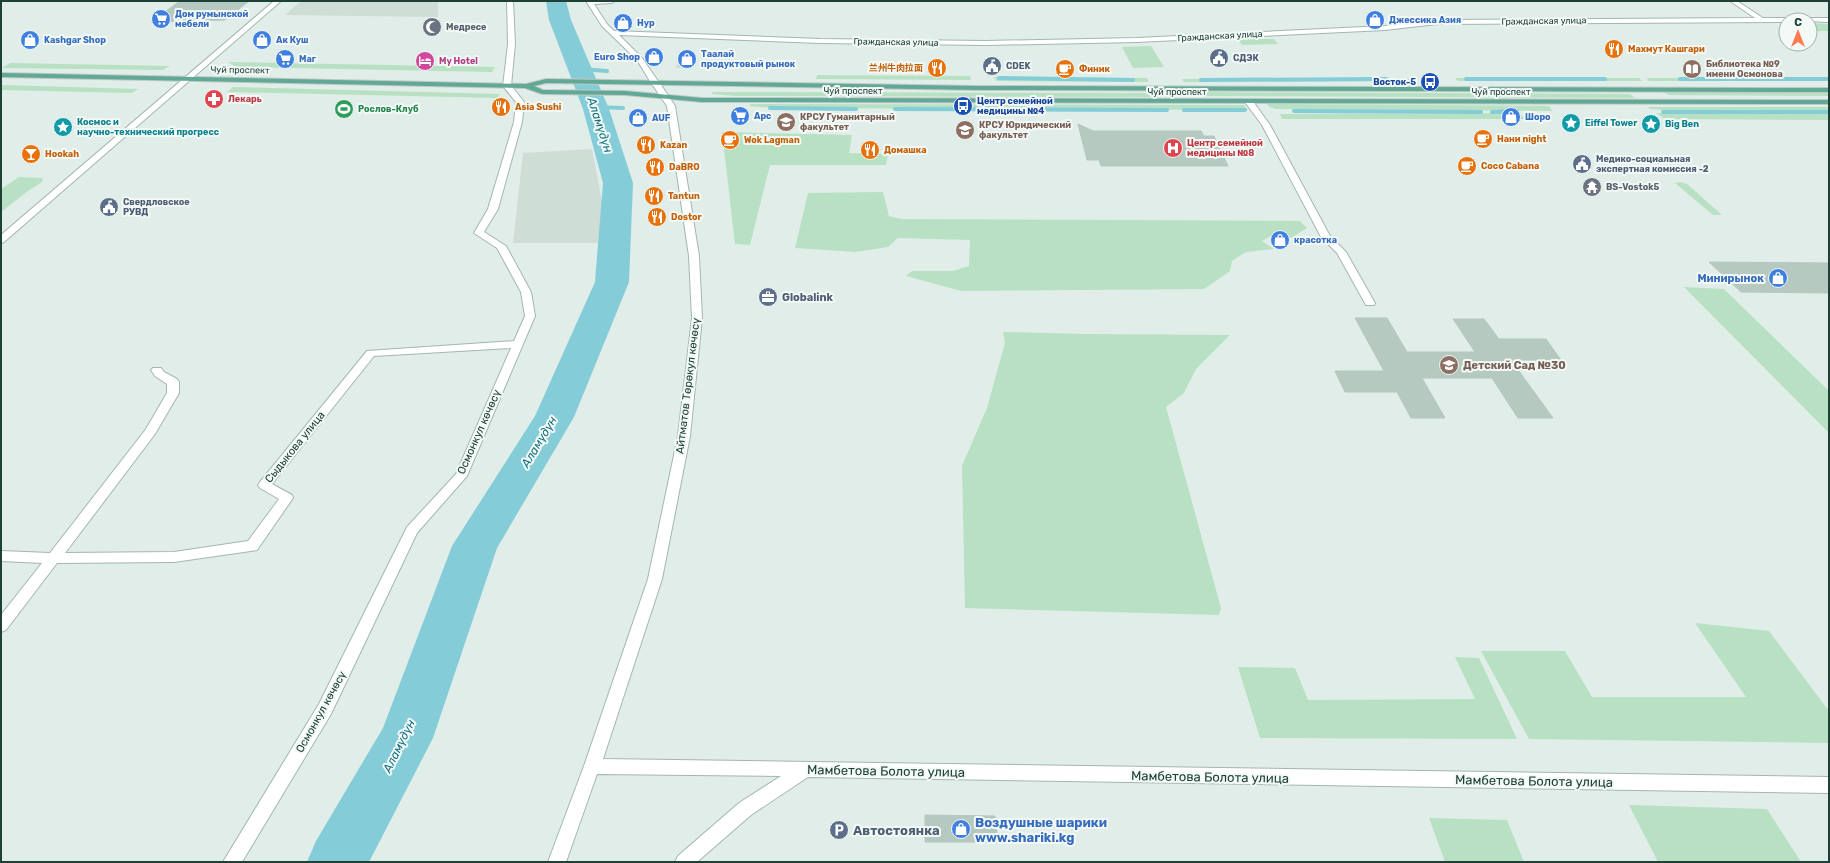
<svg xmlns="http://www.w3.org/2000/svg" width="1830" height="863" font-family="Rubik,'Noto Sans SC',sans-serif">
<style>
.built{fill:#cfddd7}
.green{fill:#b8e1c3}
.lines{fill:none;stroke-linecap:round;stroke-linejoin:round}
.stream{stroke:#83ccd8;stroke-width:4}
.river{fill:#83ccd8;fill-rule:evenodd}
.building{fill:#b6c9c1;stroke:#b3c8bf}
.minor-casing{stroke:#a3b6af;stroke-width:2}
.tertiary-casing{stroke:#a3b6af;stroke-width:2}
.primary-casing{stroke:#c0cac7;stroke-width:2}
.minor{fill:#fff;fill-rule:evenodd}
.tertiary{fill:#fff;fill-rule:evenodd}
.primary{fill:#61a895;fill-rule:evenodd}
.labels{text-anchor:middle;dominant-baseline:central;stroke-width:4;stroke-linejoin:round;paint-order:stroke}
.far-shop-label{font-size:9px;font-weight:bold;fill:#366cbe;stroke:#f2f9f6;text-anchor:start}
.far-street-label{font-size:9px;fill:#1f4037;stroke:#f2f9f6}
.far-worship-label{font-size:9px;font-weight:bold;fill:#5b616d;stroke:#f2f9f6;text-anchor:start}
.far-food-label{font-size:9px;font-weight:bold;fill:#c56008;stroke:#f2f9f6;text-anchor:start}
.far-service-label{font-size:9px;font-weight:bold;fill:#4e5e75;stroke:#f2f9f6;text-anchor:start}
.far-hotel-label{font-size:9px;font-weight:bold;fill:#b23c85;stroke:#f2f9f6;text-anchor:start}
.far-education-label{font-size:9px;font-weight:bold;fill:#785e54;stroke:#f2f9f6;text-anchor:start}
.far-transit-label{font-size:9px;font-weight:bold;fill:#164399;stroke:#f2f9f6;text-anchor:end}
.far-health-label{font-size:9px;font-weight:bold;fill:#be3a42;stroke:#f2f9f6;text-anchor:start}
.far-leisure-label{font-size:9px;font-weight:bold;fill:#27864d;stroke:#f2f9f6;text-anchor:start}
.far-culture-label{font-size:9px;font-weight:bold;fill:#0d838f;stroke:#f2f9f6;text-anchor:start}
.shop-label{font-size:11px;font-weight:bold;fill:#366cbe;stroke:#f2f9f6;text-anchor:end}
.service-label{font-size:11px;font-weight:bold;fill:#4e5e75;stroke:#f2f9f6;text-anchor:start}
.education-label{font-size:11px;font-weight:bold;fill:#785e54;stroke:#f2f9f6;text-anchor:start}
.street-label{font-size:11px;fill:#1f4037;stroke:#f2f9f6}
.water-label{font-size:12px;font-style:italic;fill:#137183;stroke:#f2f9f6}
.near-street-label{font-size:13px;fill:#1f4037;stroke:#f2f9f6}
.near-shop-label{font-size:13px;font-weight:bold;fill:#366cbe;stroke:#f2f9f6;text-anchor:start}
.near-service-label{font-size:13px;font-weight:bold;fill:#4e5e75;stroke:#f2f9f6;text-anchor:start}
</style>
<rect width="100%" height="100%" fill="#e1ede8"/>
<path class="built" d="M301,1H438V17L285,15Z
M683,55L695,56L688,68H675Z
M592,149L603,207L599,243H513L523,153Z"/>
<path class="green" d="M1810,23L1829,24V31H1810Z
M1238,39H1274L1278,44L1242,45Z
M1151,46L1164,67L1133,68L1122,47Z
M228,62L495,67L492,72L236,67Z
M10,63L170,66L162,70L2,68Z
M817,75L970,76L971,80L816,79Z
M993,77L1147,78L1149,82L997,81Z
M1408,78L1412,81L1184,82L1182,79Z
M1455,78H1639L1642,81H1458Z
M1646,78H1829V81H1649Z
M1,85L139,89L131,93L1,90Z
M233,87L500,94L497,98L227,92Z
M713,92L1164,93L1165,97L736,96L711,94Z
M1187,92L1630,94L1635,98L1189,96Z
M1663,92H1829V96L1669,95Z
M751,104L1244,105L1248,110L775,108L749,106Z
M1267,104L1549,106L1553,111L1276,109L1269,107Z
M1648,107H1829V111H1679L1650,109Z
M1519,113L1525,119H1282L1280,114Z
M1656,113H1829V120L1665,119Z
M722,132L852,135L849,153L888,154L886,165H770L750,245L735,244Z
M19,177L43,178L42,182L28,191L1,212V189Z
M1680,182L1687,184L1722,215H1713L1675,183Z
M883,192L889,216L901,219L1300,221L1307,228L1291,238L1278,232L1262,241L1274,249L1246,252L1232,261L1230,271L1204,289L961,291L906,276L912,271H953L969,266L970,240L898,238L888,247L855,252L795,248L808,193Z
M1684,287L1724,289L1829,391V433Z
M1003,332L1085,334L1230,335L1196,369L1184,393L1166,407L1221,608L1219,615L965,608L962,466L987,408L1005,343Z
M1695,623L1769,631L1829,711V743L1529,739L1481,651H1565L1592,697H1746Z
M1455,657L1479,658L1517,739L1260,738L1238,667L1295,668L1308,700L1475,699Z
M1629,805L1767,809L1801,862H1658Z
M1429,818L1507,820L1524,862H1445Z"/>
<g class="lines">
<path class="stream" d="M580,69L607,71
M999,78L1133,80
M1466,79H1605
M1680,79H1829
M1201,80L1387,79
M596,107L623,108
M770,108L856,109
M895,109L1167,110
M1184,110H1245
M1294,111L1481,112
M1492,112L1517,111
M1663,112H1829"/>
<path class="river" d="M546,1H566L571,20L609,109L633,183L629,282L574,417L497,548L433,738L369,862H307L316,841L383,728L452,546L535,416L595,282L603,183L583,109L549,20Z"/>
</g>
<path class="building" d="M180,1H249L225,20L151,22Z
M1078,124L1093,131H1201L1204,136H1214L1228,166H1101L1099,160H1087Z
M1709,262L1829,263V293L1741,292Z
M1355,318H1387L1407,352H1475L1453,319H1484L1499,339H1546L1561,360H1511L1553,418H1518L1492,378H1422L1445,418H1411L1397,392H1345L1335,371H1384Z
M925,815L995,816L998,842H925Z"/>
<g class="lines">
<g class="minor-casing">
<path id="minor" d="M586,1H615L612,3L594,4L607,24L614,31L820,39L986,41L1137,38L1385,26L1437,20L1755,18L1730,1H1737L1763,18H1829V22L1786,20V22L1437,24L1385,30L1137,42L986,45L820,43L619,35L642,58L660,84L656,86H653L637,60L602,26Z
M504,84H510L524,102L522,122L498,209L484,232L506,246L531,292L535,316L467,476L417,533L331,714L242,862H223L319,704L407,527L456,474L511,348L374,356L272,484L292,495L293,498L257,550L174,562L57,563L6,630L1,632V615L42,563L1,561V551L50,553L146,429L167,393V384L155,376L151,370L153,368H161L164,372L177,379L179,382V393L155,434L65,553L174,552L248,541L279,499L260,488L258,485L260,482L367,351L514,341L525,316L521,292L497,248L474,233L488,209L514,122L516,102L503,86Z
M1246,100H1252L1270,125L1330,236L1346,252L1375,303L1374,305H1366L1337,253L1321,237L1262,125L1245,102Z"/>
</g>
<g class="tertiary-casing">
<path id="tertiary" d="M274,1H281L4,242L1,243V235Z
M507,1H513L515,44L511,86L507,88L503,86L508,44Z
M653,82H659L675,106L699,256L702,318L690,436L662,579L603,759L1829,777V793L808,777L751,815L697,862H675L678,856L739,803L781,776L597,774L566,862H548L584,766L648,579L678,436L692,318L689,256L667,106L652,84Z"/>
</g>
<g class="primary-casing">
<path id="primary" d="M1,73L526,84L546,79L978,86L1829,88V92L978,90L546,83L534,86L543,90L625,91L702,98L1829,100V104L702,102L625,95L542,94L525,88L1,77Z"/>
</g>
<use href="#minor" class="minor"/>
<use href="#tertiary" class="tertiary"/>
<use href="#primary" class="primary"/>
</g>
<defs>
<g id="supermarket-disc" transform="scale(1)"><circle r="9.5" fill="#3f7fe0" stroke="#f2f9f6"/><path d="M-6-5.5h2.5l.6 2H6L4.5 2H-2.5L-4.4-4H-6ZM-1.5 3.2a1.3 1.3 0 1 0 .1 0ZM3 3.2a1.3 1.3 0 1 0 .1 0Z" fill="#fff"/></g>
<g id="shop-disc" transform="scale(1)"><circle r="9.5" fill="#3f7fe0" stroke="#f2f9f6"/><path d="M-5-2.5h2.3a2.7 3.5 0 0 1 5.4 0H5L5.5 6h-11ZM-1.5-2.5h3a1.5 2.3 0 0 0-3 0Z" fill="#fff"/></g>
<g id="mosque-disc" transform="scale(1)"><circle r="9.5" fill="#6b7280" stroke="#f2f9f6"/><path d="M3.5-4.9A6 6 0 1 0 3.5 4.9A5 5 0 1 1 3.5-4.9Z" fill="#fff"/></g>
<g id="restaurant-disc" transform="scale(1)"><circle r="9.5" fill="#e8710a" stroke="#f2f9f6"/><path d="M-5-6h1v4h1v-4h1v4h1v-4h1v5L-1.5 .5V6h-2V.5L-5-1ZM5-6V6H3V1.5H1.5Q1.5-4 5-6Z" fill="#fff"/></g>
<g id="civic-disc" transform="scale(1)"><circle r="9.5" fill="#5c6f8a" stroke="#f2f9f6"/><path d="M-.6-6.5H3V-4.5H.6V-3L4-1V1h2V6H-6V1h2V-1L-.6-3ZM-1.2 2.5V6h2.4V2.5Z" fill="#fff"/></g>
<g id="hotel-disc" transform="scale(1)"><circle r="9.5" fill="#d1479c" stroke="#f2f9f6"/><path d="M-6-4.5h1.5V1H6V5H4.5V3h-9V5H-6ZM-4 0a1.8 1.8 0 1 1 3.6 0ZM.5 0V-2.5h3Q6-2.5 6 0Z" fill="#fff"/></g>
<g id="cafe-disc" transform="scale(1)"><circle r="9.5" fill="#e8710a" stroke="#f2f9f6"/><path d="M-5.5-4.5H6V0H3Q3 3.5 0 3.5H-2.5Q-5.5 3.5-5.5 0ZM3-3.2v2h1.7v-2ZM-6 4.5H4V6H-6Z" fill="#fff"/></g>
<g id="library-disc" transform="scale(1)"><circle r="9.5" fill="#8d6e63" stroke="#f2f9f6"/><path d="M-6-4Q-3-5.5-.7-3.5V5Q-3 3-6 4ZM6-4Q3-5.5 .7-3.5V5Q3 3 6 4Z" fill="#fff"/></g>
<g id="bus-disc" transform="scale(1)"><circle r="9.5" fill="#1a4fb4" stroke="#f2f9f6"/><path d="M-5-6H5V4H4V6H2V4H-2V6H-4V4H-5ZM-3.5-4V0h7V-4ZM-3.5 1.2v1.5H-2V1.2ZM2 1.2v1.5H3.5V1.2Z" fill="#fff"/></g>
<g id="pharmacy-disc" transform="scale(1)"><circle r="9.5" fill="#e0444e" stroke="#f2f9f6"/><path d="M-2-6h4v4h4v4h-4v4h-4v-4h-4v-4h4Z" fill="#fff"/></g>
<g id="stadium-disc" transform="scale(1)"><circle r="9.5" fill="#2e9e5b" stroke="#f2f9f6"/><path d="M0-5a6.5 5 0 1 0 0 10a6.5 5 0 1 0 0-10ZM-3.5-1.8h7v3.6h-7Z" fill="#fff"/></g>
<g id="university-disc" transform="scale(1)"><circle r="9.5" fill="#8d6e63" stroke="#f2f9f6"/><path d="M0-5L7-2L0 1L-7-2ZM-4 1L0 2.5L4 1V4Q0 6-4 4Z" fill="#fff"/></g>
<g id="sight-disc" transform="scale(1)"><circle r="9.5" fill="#0f9aa8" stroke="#f2f9f6"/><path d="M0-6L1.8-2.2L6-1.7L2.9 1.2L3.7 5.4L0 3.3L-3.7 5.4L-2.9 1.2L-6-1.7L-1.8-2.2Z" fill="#fff"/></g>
<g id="hospital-disc" transform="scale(1)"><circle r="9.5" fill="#e0444e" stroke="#f2f9f6"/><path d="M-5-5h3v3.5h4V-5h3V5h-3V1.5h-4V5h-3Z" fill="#fff"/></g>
<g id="bar-disc" transform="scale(1)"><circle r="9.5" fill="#e8710a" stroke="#f2f9f6"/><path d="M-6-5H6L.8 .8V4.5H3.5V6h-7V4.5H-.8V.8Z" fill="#fff"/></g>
<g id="temple-disc" transform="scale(1)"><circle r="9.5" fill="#6b7280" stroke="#f2f9f6"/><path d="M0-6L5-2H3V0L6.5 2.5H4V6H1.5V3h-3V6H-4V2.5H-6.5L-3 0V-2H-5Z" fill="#fff"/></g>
<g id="office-disc" transform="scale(1)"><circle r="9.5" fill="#5c6f8a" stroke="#f2f9f6"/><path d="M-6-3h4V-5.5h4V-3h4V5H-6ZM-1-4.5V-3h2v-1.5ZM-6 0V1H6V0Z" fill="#fff"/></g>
<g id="school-disc" transform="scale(1)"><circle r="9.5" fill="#8d6e63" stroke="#f2f9f6"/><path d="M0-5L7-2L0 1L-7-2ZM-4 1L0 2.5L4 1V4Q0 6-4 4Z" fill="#fff"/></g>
<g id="parking-disc" transform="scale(1)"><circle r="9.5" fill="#5c6f8a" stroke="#f2f9f6"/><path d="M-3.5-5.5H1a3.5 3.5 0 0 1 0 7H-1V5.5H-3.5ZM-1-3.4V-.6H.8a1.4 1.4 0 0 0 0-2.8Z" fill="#fff"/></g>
</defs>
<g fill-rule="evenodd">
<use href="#supermarket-disc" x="161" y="19"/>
<use href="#shop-disc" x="1375" y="20"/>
<use href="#shop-disc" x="623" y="23"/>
<use href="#mosque-disc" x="432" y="27"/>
<use href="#shop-disc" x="30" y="40"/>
<use href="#shop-disc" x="262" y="40"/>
<use href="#restaurant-disc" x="1614" y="49"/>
<use href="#shop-disc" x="654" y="57"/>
<use href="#civic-disc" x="1219" y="58"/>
<use href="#supermarket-disc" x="285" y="59"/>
<use href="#shop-disc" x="687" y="59"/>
<use href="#hotel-disc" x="425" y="61"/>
<use href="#civic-disc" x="992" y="66"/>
<use href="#restaurant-disc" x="937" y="68"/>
<use href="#cafe-disc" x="1065" y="69"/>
<use href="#library-disc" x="1692" y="69"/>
<use href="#bus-disc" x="1430" y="82"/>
<use href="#pharmacy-disc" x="214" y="99"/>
<use href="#bus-disc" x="963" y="106"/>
<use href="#restaurant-disc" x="501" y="107"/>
<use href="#stadium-disc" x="344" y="109"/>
<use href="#supermarket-disc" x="740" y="116"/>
<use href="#shop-disc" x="1511" y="117"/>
<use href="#shop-disc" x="638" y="118"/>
<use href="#university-disc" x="786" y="122"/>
<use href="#sight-disc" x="1571" y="123"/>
<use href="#sight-disc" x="1651" y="124"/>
<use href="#sight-disc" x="63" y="127"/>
<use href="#university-disc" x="965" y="130"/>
<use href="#cafe-disc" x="1483" y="139"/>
<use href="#cafe-disc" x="730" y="140"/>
<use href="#restaurant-disc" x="646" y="145"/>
<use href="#hospital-disc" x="1173" y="148"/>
<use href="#restaurant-disc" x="870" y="150"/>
<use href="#bar-disc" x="31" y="154"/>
<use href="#civic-disc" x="1582" y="164"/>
<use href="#cafe-disc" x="1467" y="166"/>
<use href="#restaurant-disc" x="655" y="167"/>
<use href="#temple-disc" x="1592" y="187"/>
<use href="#restaurant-disc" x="654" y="196"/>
<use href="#civic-disc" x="109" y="207"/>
<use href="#restaurant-disc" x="657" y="217"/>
<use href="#shop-disc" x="1280" y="240"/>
<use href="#shop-disc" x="1778" y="278"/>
<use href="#office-disc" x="768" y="297"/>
<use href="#school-disc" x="1449" y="365"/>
<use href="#shop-disc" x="961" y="829"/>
<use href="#parking-disc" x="839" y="830"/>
</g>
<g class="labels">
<g class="far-shop-label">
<text x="175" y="14">Дом румынской<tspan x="175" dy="10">мебели</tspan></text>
<text x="1389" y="20">Джессика Азия</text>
<text x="637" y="23">Нур</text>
<text x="44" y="40">Kashgar Shop</text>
<text x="276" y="40">Ак Куш</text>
<text x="701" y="54">Таалай<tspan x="701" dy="10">продуктовый рынок</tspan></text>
<text x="640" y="57" text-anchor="end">Euro Shop</text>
<text x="299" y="59">Маг</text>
<text x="754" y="116">Арс</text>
<text x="1525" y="117">Шоро</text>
<text x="652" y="118">AUF</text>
<text x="1294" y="240">красотка</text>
</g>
<g class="far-street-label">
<text transform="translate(1544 21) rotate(-1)">Гражданская улица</text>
<text transform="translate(1220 36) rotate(-3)">Гражданская улица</text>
<text transform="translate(896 42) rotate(1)">Гражданская улица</text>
<text transform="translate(240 70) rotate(1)">Чуй проспект</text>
<text x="853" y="91">Чуй проспект</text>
<text x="1177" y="92">Чуй проспект</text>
<text x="1501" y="92">Чуй проспект</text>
</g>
<g class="far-worship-label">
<text x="446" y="27">Медресе</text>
<text x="1606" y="187">BS-Vostok5</text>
</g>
<g class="far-food-label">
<text x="1628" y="49">Махмут Кашгари</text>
<text x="923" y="68" text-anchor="end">兰州牛肉拉面</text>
<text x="1079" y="69">Финик</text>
<text x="515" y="107">Asia Sushi</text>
<text x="1497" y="139">Нани night</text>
<text x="744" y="140">Wok Lagman</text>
<text x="660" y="145">Kazan</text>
<text x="884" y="150">Домашка</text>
<text x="45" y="154">Hookah</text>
<text x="1481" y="166">Coco Cabana</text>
<text x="669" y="167">DaBRO</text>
<text x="668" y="196">Tantun</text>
<text x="671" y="217">Dostor</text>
</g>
<g class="far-service-label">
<text x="1233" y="58">СДЭК</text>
<text x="1006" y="66">CDEK</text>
<text x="1596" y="159">Медико-социальная<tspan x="1596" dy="10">экспертная комиссия -2</tspan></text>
<text x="123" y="202">Свердловское<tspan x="123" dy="10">РУВД</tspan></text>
</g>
<g class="far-hotel-label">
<text x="439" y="61">My Hotel</text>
</g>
<g class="far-education-label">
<text x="1706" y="64">Библиотека №9<tspan x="1706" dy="10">имени Осмонова</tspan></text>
<text x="800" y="117">КРСУ Гуманитарный<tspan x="800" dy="10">факультет</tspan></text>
<text x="979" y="125">КРСУ Юридический<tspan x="979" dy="10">факультет</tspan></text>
</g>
<g class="far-transit-label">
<text x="1416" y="82">Восток-5</text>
<text x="977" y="101" text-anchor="start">Центр семейной<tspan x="977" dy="10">медицины №4</tspan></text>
</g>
<g class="far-health-label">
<text x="228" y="99">Лекарь</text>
<text x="1187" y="143">Центр семейной<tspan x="1187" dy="10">медицины №8</tspan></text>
</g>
<g class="far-leisure-label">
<text x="358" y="109">Рослов-Клуб</text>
</g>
<g class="far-culture-label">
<text x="77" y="122">Космос и<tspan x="77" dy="10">научно-технический прогресс</tspan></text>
<text x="1585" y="123">Eiffel Tower</text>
<text x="1665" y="124">Big Ben</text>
</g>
<g class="shop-label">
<text x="1764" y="278">Минирынок</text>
</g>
<g class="service-label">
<text x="782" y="297">Globalink</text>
</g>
<g class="education-label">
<text x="1463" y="365">Детский Сад №30</text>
</g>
<g class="street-label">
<text transform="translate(688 386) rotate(-83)">Айтматов Төрөкул көчөсү</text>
<text transform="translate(479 432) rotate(-66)">Осмонкул көчөсү</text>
<text transform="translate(295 447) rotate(-51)">Сыдыкова улица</text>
<text transform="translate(321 712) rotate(-61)">Осмонкул көчөсү</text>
</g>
<g class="water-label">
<text transform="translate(600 125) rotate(72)">Аламүдүн</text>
<text transform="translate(539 442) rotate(-59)">Аламүдүн</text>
<text transform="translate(399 746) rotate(-64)">Аламүдүн</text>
</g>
<g class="near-street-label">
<text transform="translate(886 771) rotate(1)">Мамбетова Болота улица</text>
<text transform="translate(1210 777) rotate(1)">Мамбетова Болота улица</text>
<text transform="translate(1534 781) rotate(1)">Мамбетова Болота улица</text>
</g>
<g class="near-shop-label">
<text x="975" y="822">Воздушные шарики<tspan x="975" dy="15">www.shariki.kg</tspan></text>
</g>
<g class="near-service-label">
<text x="853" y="830">Автостоянка</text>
</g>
</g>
<rect width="1830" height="863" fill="none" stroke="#1f4037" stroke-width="4"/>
<g transform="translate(1798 32)"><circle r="19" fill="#f2f9f6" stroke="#9eafaa"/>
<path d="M0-3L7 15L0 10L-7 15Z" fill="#ff784e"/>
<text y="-6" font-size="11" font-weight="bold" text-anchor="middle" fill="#1f4037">С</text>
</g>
</svg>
